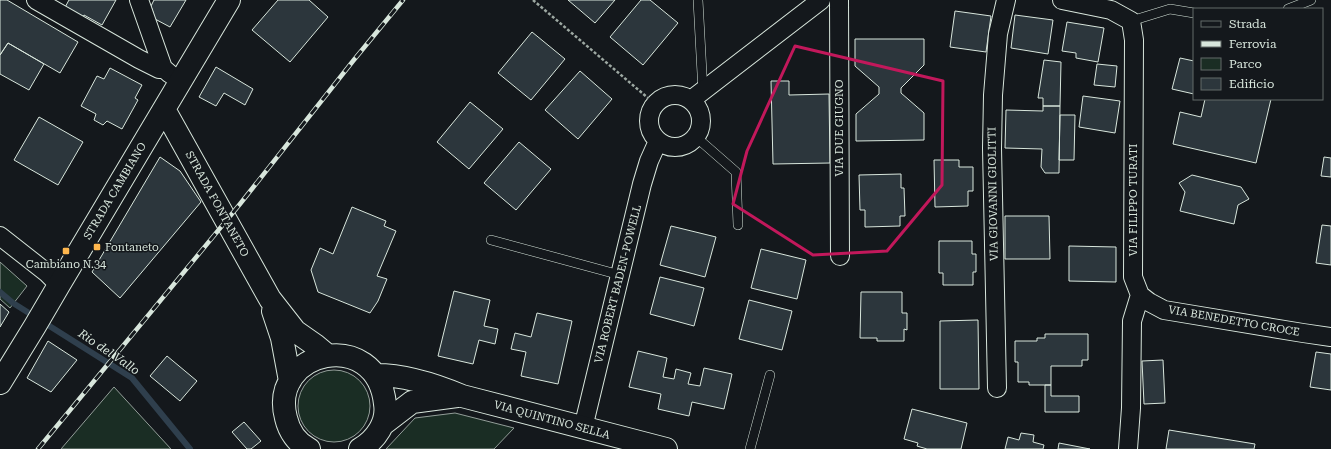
<svg xmlns="http://www.w3.org/2000/svg" width="1331" height="449" font-family="'Roboto Serif',serif">
<style>
.green{fill:#1a2d24;stroke:#939e99}
.lines{fill:none;stroke-linecap:round;stroke-linejoin:round}
.stream{stroke:#2f3f4d;stroke-width:6}
.building{fill:#2c363c;stroke:#d8e6dc}
.lane-casing{stroke:#d8e6dc;stroke-width:10}
.street-casing{stroke:#d8e6dc;stroke-width:20}
.secondary-casing{stroke:#d8e6dc;stroke-width:24}
.path{stroke:#9da8a2;stroke-width:2.5;stroke-dasharray:3 2;stroke-linecap:butt}
.lane{stroke:#14181c;stroke-width:9}
.street{stroke:#14181c;stroke-width:18}
.secondary{stroke:#14181c;stroke-width:22}
.rail-casing{stroke:#d8e6dc;stroke-width:4.5}
.rail{stroke:#14181c;stroke-width:3;stroke-dasharray:9;stroke-linecap:butt}
.marked{fill:none;stroke:#c2185b;stroke-width:3;stroke-linejoin:round}
.poi-dot{fill:#ffb74d;stroke:#14181c;stroke-width:1.5}
.labels{text-anchor:middle;dominant-baseline:central;stroke-width:3;stroke-linejoin:round;paint-order:stroke}
.street-label{font-size:11px;fill:#d8e6dc;stroke:#14181c}
.poi-label{font-size:11px;fill:#d8e6dc;stroke:#14181c;text-anchor:start}
.water-label{font-size:12px;font-style:italic;fill:#d8e6dc;stroke:#14181c}
</style>
<rect width="100%" height="100%" fill="#14181c"/>
<path class="green" d="M0,262L27,286L10,308L0,299Z
M298 406a36 36 0 1 1 72 0a36 36 0 1 1-72 0Z
M114,387L171,449H61Z
M455,413L514,428L494,449H386L415,418Z"/>
<g class="lines">
<path class="stream" d="M0,292L13,303L132,378L190,449"/>
</g>
<path class="building" d="M0,0H7L78,42L60,73L8,43L0,55Z
M69,0H116L102,25L84,15L81,21L63,11Z
M154,0H186L170,27L155,19L151,6Z
M278,0H309L328,17L290,62L252,30Z
M568,0H615L595,23Z
M641,0H650L678,23L643,65L610,37Z
M955,11L991,16L986,52L950,47Z
M1015,15L1053,20L1048,54L1011,48Z
M1067,22L1104,28L1098,62L1076,58V53L1062,51Z
M532,32L565,59L531,100L498,73Z
M855,39H924V65L901,88V93L924,113V140L856,141V114L879,94V87L855,66Z
M8,43L44,64L29,90L0,74V55Z
M1180,58L1194,61V94L1172,89Z
M1044,60L1061,62L1060,106H1043V98H1038Z
M1097,64L1117,66L1115,87L1094,85Z
M216,67L253,89L245,105L224,93L216,106L199,97Z
M110,68L142,85L135,98L138,100L122,129L107,121L103,125L94,120L96,114L81,106L97,76L104,79Z
M580,71L612,99L578,139L545,110Z
M771,81H789V95L829,94L830,163L773,164Z
M1083,96L1120,101L1115,133L1079,127Z
M1205,99H1271L1256,163L1173,144L1180,112L1201,117Z
M470,102L503,129L469,169L437,142Z
M1043,106H1060L1059,173H1045L1041,167L1042,149L1005,148L1006,110L1043,111Z
M1060,115H1075L1074,160H1059Z
M39,117L83,142L58,185L14,160Z
M519,142L551,169L516,210L484,183Z
M160,157L180,171L201,202L120,298L92,272Z
M1324,157L1331,158V177L1321,176Z
M934,160H959V167H973V191H968V206L935,207Z
M901,174V188H904L905,216H900V226L865,227V210H860L859,175Z
M1192,175L1241,187L1249,199L1238,205L1234,224L1180,211L1185,192L1179,183Z
M352,207L386,221L384,226L396,231L377,276L387,279L378,301L370,313L318,292L311,270L320,248L333,254Z
M1005,216H1049L1050,259H1005Z
M1322,225L1331,226V265L1316,263Z
M671,226L716,237L705,277L660,265Z
M939,241H972V254H976V272H973V285H943V273H939Z
M1069,246L1116,247V282L1069,281Z
M761,249L806,260L797,299L751,288Z
M660,277L704,288L694,326L650,314Z
M454,291L490,300L484,326L498,329L495,344L479,340L473,364L438,356Z
M861,292H902V313H907V330L904,329V341H877V338H860Z
M749,300L792,311L782,350L739,339Z
M0,304L9,312L0,327Z
M537,313L572,321L558,384L521,376L526,352L511,349L515,333L531,337Z
M978,320L979,389H940V321Z
M1045,334H1088V360H1082V366H1051V385H1029V382H1018V362H1015V341H1037V338H1045Z
M48,341L77,360L51,392L27,378Z
M638,351L667,358L663,377L674,379L676,369L691,373L688,384L700,386L704,368L732,374L724,409L692,402L689,416L658,409L661,394L629,387Z
M1316,352L1331,354V390L1310,387Z
M167,356L197,381L180,401L150,376Z
M1163,360L1165,403L1144,404L1142,361Z
M1045,385H1051V396H1079V412H1045Z
M912,409L967,423L961,449H927L917,446L918,443L904,439Z
M244,422L261,441L251,449H247L232,432Z
M1169,430L1255,444L1254,449H1166Z
M1021,433L1034,435L1033,442L1044,445L1043,449H1005L1008,437L1019,440Z
M1059,443L1090,449H1058Z"/>
<g class="lines">
<g class="lane-casing">
<path id="lane" d="M698,0L703,92
M1288,9L1311,0
M1131,21L1170,9L1194,13
M696,137L736,172L738,225
M491,240L620,275
M750,449L770,375"/>
</g>
<g class="street-casing">
<path id="street" d="M36,0L139,59L159,69L163,68
M139,0L163,68L170,74
M839,0L840,256
M1062,0L1111,10L1131,21L1134,40L1133,277L1140,295L1132,321L1131,408L1128,449
M649 121a26 26 0 1 1 52 0a26 26 0 1 1-52 0Z
M691,100L821,0
M0,236L47,273L59,285
M1140,295L1149,302L1164,310L1303,333L1331,337
M997,388L992,148L993,95L998,34L1006,0
M583,428L642,184L649,161L658,141"/>
</g>
<g class="secondary-casing">
<path id="secondary" d="M164,109L270,299L295,331L315,345L327,355
M273,311L282,338L290,381
M376,375C405,375 436,385 462,396L666,449
M0,383L35,326L59,285L229,0
M382,425L412,402L457,396
M309,449C297,443 289,431 286,418C268,350 377,326 385,404C388,422 376,440 360,449"/>
</g>
<path class="path" d="M533,0L655,104"/>
<use href="#lane" class="lane"/>
<use href="#street" class="street"/>
<use href="#secondary" class="secondary"/>
<g class="rail-casing">
<path id="rail" d="M38,449L240,204L353,61L403,0"/>
</g>
<use href="#rail" class="rail"/>
</g>
<path class="marked" d="M795,46L943,81L942,185L887,251L813,255L733,204L747,151Z"/>
<g class="poi-dot">
<rect x="93" y="243" width="8" height="8" rx="2"/>
<rect x="62" y="247" width="8" height="8" rx="2"/>
</g>
<g class="labels">
<g class="street-label">
<text transform="translate(839 128) rotate(-90)">VIA DUE GIUGNO</text>
<text transform="translate(115 191) rotate(-59)">STRADA CAMBIANO</text>
<text transform="translate(993 194) rotate(-91)">VIA GIOVANNI GIOLITTI</text>
<text transform="translate(1133 200) rotate(-90)">VIA FILIPPO TURATI</text>
<text transform="translate(217 204) rotate(61)">STRADA FONTANETO</text>
<text transform="translate(618 284) rotate(-76)">VIA ROBERT BADEN-POWELL</text>
<text transform="translate(1234 321) rotate(10)">VIA BENEDETTO CROCE</text>
<text transform="translate(552 420) rotate(15)">VIA QUINTINO SELLA</text>
</g>
<g class="poi-label">
<text x="105" y="247">Fontaneto</text>
<text x="66" y="264" text-anchor="middle">Cambiano N.34</text>
</g>
<g class="water-label">
<text transform="translate(109 352) rotate(34)">Rio del Vallo</text>
</g>
</g>
<rect x="1193" y="8" width="130" height="92" fill="#14181c" stroke="#626a69"/>
<rect x="1201" y="21" width="20" height="6" fill="#14181c" stroke="#626a69"/>
<text x="1229" y="28" font-size="12" fill="#d8e6dc">Strada</text>
<rect x="1201" y="41" width="20" height="6" fill="#d8e6dc" stroke="#626a69"/>
<text x="1229" y="48" font-size="12" fill="#d8e6dc">Ferrovia</text>
<rect x="1201" y="58" width="20" height="12" fill="#1a2d24" stroke="#626a69"/>
<text x="1229" y="68" font-size="12" fill="#d8e6dc">Parco</text>
<rect x="1201" y="78" width="20" height="12" fill="#2c363c" stroke="#626a69"/>
<text x="1229" y="88" font-size="12" fill="#d8e6dc">Edificio</text>
</svg>
